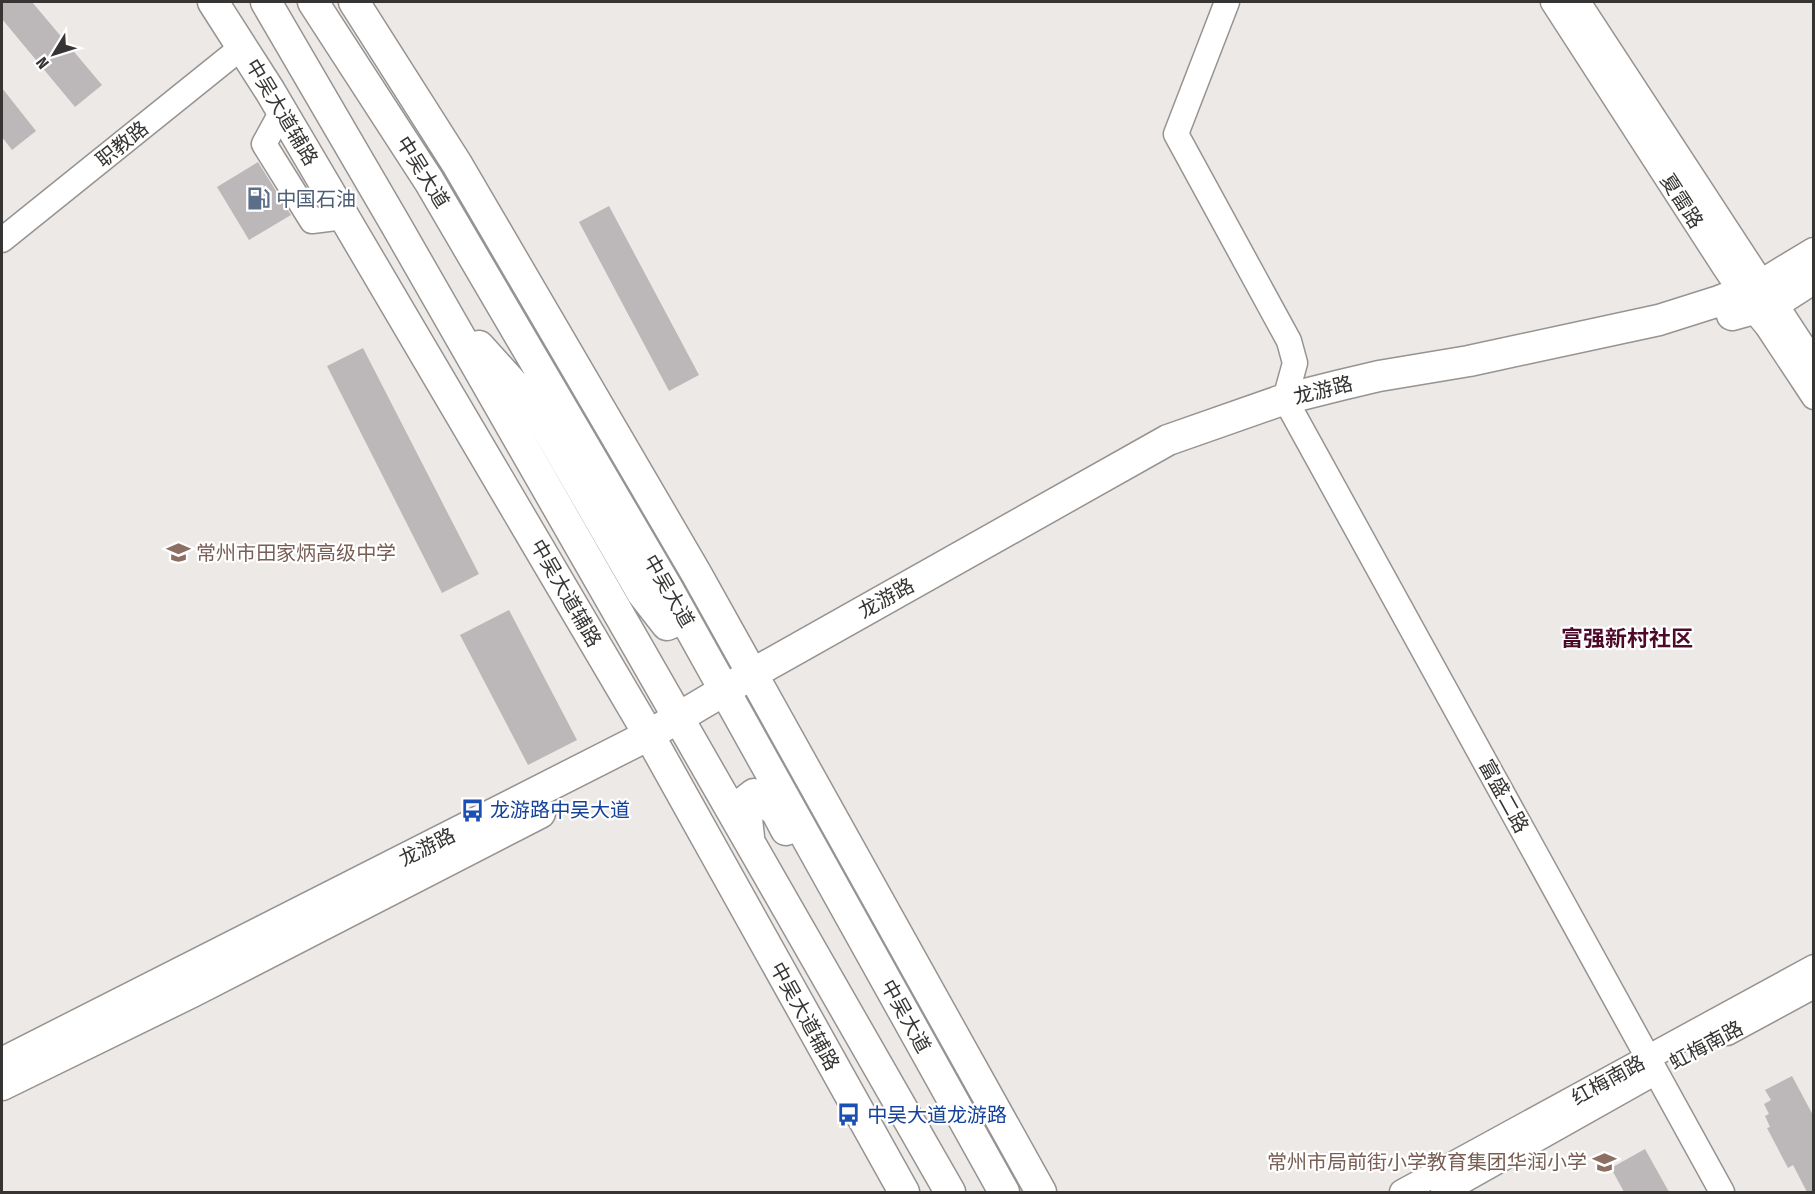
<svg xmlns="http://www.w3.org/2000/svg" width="1815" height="1194" font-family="'Fira Sans Condensed','Noto Sans SC',sans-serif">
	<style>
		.building { fill: #bcb8ba }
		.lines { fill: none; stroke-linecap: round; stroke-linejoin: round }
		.minor-casing { stroke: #969390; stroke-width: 27 }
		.major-casing { stroke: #969390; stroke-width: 33 }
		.minor { stroke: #fff; stroke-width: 24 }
		.major { stroke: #fff; stroke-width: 30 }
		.labels { text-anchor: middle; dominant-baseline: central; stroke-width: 4.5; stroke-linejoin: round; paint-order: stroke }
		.street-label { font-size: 20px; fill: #363533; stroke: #fff }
		.service-label { font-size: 20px; fill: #4e5e75; stroke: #fff; text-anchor: start }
		.education-label { font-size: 20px; fill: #785e54; stroke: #fff; text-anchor: start }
		.transit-label { font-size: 20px; fill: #164399; stroke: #fff; text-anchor: start }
		.quarter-label { font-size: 22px; font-weight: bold; fill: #4d0a29; stroke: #fff }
	</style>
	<rect width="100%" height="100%" fill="#ece9e6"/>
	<path class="building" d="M 2,2 L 32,2 L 102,85 L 75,107 L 2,19 Z
		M 2,88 L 36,131 L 12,150 L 2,137 Z
		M 258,162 L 291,215 L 249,240 L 217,187 Z
		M 609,206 L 699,375 L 669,391 L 579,222 Z
		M 363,348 L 479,574 L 442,593 L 327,366 Z
		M 509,610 L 577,740 L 528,765 L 460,635 Z
		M 1792,1076 L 1814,1117 L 1814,1192 L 1807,1192 L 1793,1165 L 1788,1168 L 1767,1128 L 1770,1127 L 1765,1116 L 1769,1114 L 1764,1104 L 1771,1100 L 1765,1090 Z
		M 1645,1149 L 1669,1192 L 1624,1192 L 1611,1168 Z"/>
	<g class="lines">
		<defs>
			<path id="minor" d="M 1227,2 L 1176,134 L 1289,341 L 1295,363 L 1285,399 L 1722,1192
				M 1553,2 L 1725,268 L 1753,309 L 1767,326 L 1814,397
				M 1578,2 L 1814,363
				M 282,111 L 264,144 L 312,221 L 344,217
				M 2,240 L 242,47
				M 1727,1033 L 1814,986
				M 1402,1192 L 1814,967
				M 1443,1192 L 1647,1077"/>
			<path id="major" d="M 213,2 L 270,91 L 649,735 L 904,1192
				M 266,2 L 396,225 L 950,1192
				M 313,2 L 429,181 L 668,589 L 1004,1192
				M 354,2 L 457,164 L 696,573 L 1041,1192
				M 1732,315 L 1775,303 L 1814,278
				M 479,346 L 536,409 L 642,593 L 667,625 L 676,621 L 673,609
				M 749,837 L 745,801 L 754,794 L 776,811 L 786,830
				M 2,1063 L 649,735 L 752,674 L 1168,440 L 1285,399 L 1341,385 L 1379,376 L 1469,361 L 1659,320 L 1719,301 L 1763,284 L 1814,253
				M 2,1085 L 192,992 L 540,813"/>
		</defs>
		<use href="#minor" class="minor-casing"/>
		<use href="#major" class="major-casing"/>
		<use href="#minor" class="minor"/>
		<use href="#major" class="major"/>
	</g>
	<defs>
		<symbol id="fuel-bare" viewBox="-9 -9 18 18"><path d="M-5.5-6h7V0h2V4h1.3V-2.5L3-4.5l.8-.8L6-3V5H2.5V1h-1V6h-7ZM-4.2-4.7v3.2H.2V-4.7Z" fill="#5c6f8a" stroke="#fff" stroke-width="2.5" paint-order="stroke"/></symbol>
		<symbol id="school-bare" viewBox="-9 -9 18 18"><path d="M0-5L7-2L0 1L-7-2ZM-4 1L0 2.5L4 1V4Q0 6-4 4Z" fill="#8d6e63" stroke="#fff" stroke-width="2.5" paint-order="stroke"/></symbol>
		<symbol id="bus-bare" viewBox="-9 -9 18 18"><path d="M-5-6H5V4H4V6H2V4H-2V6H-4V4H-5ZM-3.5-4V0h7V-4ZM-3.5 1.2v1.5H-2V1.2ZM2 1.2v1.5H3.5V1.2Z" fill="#1a4fb4" stroke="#fff" stroke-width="2.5" paint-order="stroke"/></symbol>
	</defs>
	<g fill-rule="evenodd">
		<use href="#fuel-bare" x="242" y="182" width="33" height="33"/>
		<use href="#school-bare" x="162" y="536" width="33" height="33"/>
		<use href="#bus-bare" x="456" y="794" width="33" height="33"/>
		<use href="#bus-bare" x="832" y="1098" width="33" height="33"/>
		<use href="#school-bare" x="1588" y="1146" width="33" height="33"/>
	</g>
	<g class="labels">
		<g class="street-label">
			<text transform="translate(282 112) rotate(59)">中吴大道辅路</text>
			<text transform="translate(122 144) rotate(-39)">职教路</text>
			<text transform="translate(423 172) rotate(58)">中吴大道</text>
			<text transform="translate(1682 201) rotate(57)">夏雷路</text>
			<text transform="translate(1323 390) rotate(-14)">龙游路</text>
			<text transform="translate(669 591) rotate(60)">中吴大道</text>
			<text transform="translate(566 593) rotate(60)">中吴大道辅路</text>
			<text transform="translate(886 598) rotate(-29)">龙游路</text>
			<text transform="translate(1504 796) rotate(61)">富盛二路</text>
			<text transform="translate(427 847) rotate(-27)">龙游路</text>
			<text transform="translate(805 1016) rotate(61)">中吴大道辅路</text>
			<text transform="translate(906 1016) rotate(61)">中吴大道</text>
			<text transform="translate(1706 1045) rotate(-28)">虹梅南路</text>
			<text transform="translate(1608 1080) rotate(-29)">红梅南路</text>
		</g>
		<g class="service-label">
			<text x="276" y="199">中国石油</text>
		</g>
		<g class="education-label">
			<text x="196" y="553">常州市田家炳高级中学</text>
			<text x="1587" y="1162" text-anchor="end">常州市局前街小学教育集团华润小学</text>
		</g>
		<g class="transit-label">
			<text x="490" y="810">龙游路中吴大道</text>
			<text x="867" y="1115">中吴大道龙游路</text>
		</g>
		<g class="quarter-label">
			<text x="1627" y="638">富强新村社区</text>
		</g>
	</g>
	<rect width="1815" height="1194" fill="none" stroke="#363533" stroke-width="6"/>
	<g transform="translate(54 54) rotate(232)" stroke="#ffffff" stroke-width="4.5" paint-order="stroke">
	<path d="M0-4.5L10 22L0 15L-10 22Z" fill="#363533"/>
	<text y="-9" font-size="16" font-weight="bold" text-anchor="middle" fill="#363533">N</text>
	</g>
</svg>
